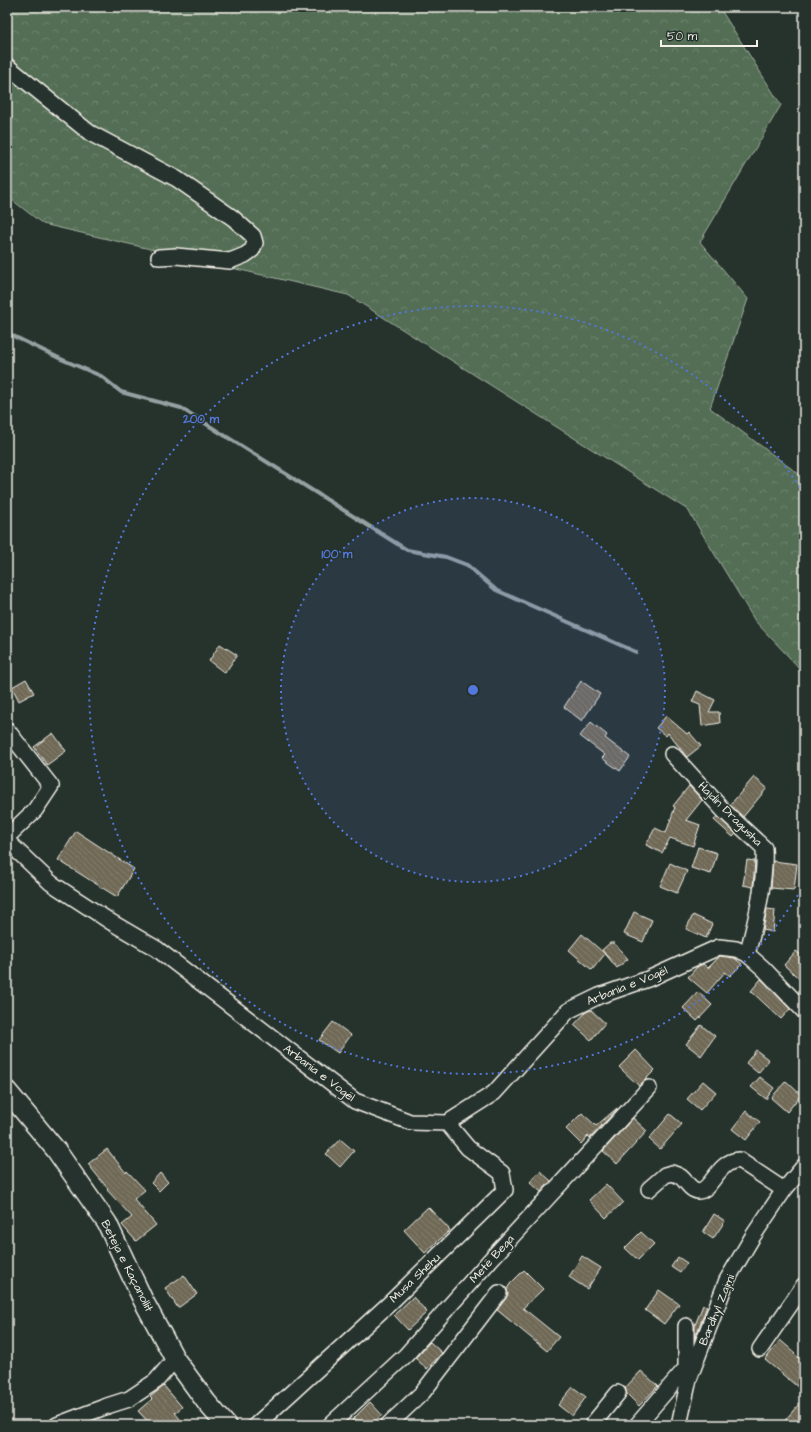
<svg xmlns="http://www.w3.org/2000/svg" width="811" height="1432" font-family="'Architects Daughter',sans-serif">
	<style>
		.forest { fill: url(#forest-crowns); stroke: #a3b09e }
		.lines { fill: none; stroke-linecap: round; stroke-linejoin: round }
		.stream { stroke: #95a1a2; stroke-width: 4 }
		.building { fill: url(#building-back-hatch); stroke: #f4f1e8 }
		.minor-casing { stroke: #f4f1e8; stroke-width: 18 }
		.tertiary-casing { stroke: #f4f1e8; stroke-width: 22 }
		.minor { stroke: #26332d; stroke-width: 15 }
		.tertiary { stroke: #26332d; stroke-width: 19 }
		.ring { fill: none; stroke: #5377dc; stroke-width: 2; stroke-dasharray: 2 4 }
		.labels { text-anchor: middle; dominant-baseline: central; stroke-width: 3; stroke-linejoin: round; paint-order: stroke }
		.street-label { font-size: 12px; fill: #f4f1e8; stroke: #26332d }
		.centre { fill: #5377dc; stroke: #26332d; stroke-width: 2 }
		.ring-label { font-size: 12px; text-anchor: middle; font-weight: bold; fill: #5377dc; stroke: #26332d; stroke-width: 3; stroke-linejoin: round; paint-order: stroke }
	</style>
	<defs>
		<pattern id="forest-crowns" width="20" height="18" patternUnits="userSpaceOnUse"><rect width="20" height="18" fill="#526e55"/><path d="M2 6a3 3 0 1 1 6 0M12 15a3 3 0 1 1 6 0" fill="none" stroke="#6c836d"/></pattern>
		<pattern id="building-back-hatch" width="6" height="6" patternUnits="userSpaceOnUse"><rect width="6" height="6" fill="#6f6957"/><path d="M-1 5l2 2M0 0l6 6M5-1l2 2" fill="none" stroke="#847f6f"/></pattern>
	</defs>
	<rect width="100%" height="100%" fill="#26332d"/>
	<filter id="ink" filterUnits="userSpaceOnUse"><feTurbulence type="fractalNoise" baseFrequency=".025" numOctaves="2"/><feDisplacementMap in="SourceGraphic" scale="8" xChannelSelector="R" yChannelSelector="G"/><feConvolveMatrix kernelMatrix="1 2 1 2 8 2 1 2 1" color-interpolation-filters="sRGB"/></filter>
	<g filter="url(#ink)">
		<path class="forest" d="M 7,7 L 719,7 L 781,105 L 700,242 L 748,299 L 710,408 L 804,478 L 804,673 L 755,621 L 688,510 L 348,295 L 43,224 L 7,196 Z"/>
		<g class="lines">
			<path class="stream" d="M 7,333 L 61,359 L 101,376 L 121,392 L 181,408 L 407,550 L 446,557 L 467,565 L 496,590 L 636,652"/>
		</g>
		<path class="building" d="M 220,644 L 237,655 L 225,673 L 209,661 Z
			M 26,679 L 34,693 L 19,701 L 12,687 Z
			M 581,681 L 600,694 L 582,721 L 564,707 Z
			M 697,691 L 715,700 L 709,712 L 719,712 L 720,723 L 702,726 L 700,705 L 692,702 Z
			M 666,716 L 687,734 L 689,732 L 701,746 L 687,757 L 668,733 L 666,736 L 656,728 Z
			M 591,722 L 607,735 L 605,738 L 630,757 L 620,771 L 602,758 L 605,755 L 580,736 Z
			M 53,733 L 66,751 L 47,765 L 34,747 Z
			M 754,777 L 767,788 L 743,817 L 730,805 Z
			M 689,786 L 702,800 L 686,820 L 700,825 L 693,846 L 670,838 L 662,853 L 646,845 L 655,828 L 666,833 L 675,807 L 673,806 Z
			M 717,816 L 736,834 L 733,837 L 714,820 Z
			M 76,831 L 134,869 L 117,897 L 58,860 Z
			M 698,847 L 717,853 L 711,874 L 691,868 Z
			M 747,860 L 755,861 L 753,887 L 743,885 Z
			M 773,861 L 797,864 L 794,890 L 771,888 Z
			M 670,863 L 687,871 L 677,893 L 660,886 Z
			M 767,909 L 775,910 L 773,932 L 763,930 Z
			M 634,912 L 652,920 L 643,942 L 624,934 Z
			M 693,915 L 712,924 L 706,938 L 686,929 Z
			M 582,934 L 605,954 L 592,970 L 569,950 Z
			M 610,943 L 614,943 L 628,959 L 617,968 L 602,950 Z
			M 796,951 L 804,957 L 804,983 L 784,965 Z
			M 720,956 L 734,958 L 742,964 L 730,976 L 725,972 L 707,993 L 688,977 L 697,967 L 703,964 L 708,968 Z
			M 761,979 L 790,1009 L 781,1019 L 751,991 Z
			M 698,992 L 712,1005 L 697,1021 L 683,1008 Z
			M 591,1010 L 605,1023 L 591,1040 L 574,1025 L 586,1012 Z
			M 333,1022 L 351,1035 L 338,1053 L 319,1040 Z
			M 701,1025 L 715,1036 L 701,1056 L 686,1044 Z
			M 636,1050 L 655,1070 L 639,1086 L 619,1067 Z
			M 756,1050 L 769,1060 L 758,1073 L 746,1063 Z
			M 760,1077 L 774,1088 L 766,1099 L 751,1087 Z
			M 703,1081 L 716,1092 L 700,1110 L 687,1099 Z
			M 786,1081 L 801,1095 L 787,1112 L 771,1098 Z
			M 617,1108 L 617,1109 L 590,1138 L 588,1136 L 581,1144 L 566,1129 L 582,1113 L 596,1126 Z
			M 746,1111 L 760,1122 L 746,1140 L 732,1129 Z
			M 670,1114 L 682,1124 L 660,1149 L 649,1139 Z
			M 633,1118 L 647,1131 L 617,1164 L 603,1151 Z
			M 340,1139 L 354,1151 L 340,1167 L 326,1154 Z
			M 107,1149 L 126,1173 L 127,1171 L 145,1190 L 134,1199 L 156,1225 L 136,1241 L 122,1225 L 132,1217 L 107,1190 L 108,1189 L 88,1164 Z
			M 540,1171 L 551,1181 L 541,1192 L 530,1182 Z
			M 160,1173 L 168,1182 L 159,1191 L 151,1183 Z
			M 606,1184 L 623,1202 L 606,1218 L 589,1200 Z
			M 428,1207 L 450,1230 L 425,1253 L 404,1230 Z
			M 714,1214 L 725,1221 L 713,1239 L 703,1232 Z
			M 641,1232 L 654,1244 L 638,1260 L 625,1248 Z
			M 582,1256 L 601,1268 L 587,1289 L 569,1277 Z
			M 678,1257 L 687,1263 L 680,1273 L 671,1267 Z
			M 524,1270 L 543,1289 L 523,1308 L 559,1337 L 547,1351 L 497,1310 L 506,1298 L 508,1294 L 507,1289 L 510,1284 Z
			M 184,1275 L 197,1294 L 178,1308 L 165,1288 Z
			M 659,1290 L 679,1304 L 664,1324 L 645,1310 Z
			M 413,1297 L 427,1312 L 408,1330 L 394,1315 Z
			M 703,1305 L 707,1306 L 695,1338 L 695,1325 Z
			M 780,1340 L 795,1353 L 794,1354 L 804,1362 L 804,1392 L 765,1360 Z
			M 430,1342 L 442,1353 L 427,1369 L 415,1358 Z
			M 641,1371 L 658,1386 L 639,1406 L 627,1394 L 625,1388 Z
			M 164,1386 L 182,1407 L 175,1413 L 185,1425 L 151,1425 L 138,1411 L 152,1399 L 150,1397 Z
			M 573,1387 L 586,1397 L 572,1416 L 558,1405 Z
			M 804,1398 L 804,1425 L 781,1425 Z
			M 370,1402 L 382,1415 L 371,1425 L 357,1425 L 352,1420 Z"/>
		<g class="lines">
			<defs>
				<path id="minor" d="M 7,66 L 90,133 L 177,179 L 233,218 L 253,236 L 255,243 L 252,250 L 245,255 L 230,261 L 176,256 L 159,257
					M 7,730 L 51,786 L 35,810 L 7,837
					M 672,754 L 724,811 L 764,848 C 766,881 756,922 747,954
					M 7,841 L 51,883 L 111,922 L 157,949 L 355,1101 L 410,1122 L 447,1123 L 494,1093 L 568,1011 L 599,996 L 648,979 L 719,947 L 736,949 L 747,954 L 763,968 L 804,1011
					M 649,1189 L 665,1175 L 672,1173 C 675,1174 678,1175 681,1177 C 686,1181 690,1190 698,1191 C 712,1191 717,1161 739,1160 L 784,1190
					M 760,1349 L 804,1285
					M 57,1425 L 107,1406 L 129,1399 L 156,1381 L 175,1359
					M 256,1425 L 390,1303 L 505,1190 L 502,1173 L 468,1148 L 447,1123
					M 330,1425 L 406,1355 L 492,1258 L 649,1088
					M 388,1425 L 423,1392 L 499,1293
					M 592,1425 L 618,1393
					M 637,1425 L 686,1368 L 686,1326
					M 679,1425 L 689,1379 L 727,1280 L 753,1236 L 784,1190 L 804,1166"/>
				<path id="tertiary" d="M 7,1091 L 56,1150 L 107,1223 L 143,1300 L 175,1359 L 207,1403 L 226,1425"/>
			</defs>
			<use href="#minor" class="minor-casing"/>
			<use href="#tertiary" class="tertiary-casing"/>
			<use href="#minor" class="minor"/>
			<use href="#tertiary" class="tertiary"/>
		</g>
	</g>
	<circle cx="473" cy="690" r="192" fill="#5377dc" fill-opacity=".12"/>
	<g class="ring">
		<circle cx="473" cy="690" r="192"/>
		<path d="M804 885A384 384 0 1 1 804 495"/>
	</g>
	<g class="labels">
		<g class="street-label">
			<text transform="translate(730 814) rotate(45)">Hajdin Dragusha</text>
			<text transform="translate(627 986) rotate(-22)">Arbania e Vogël</text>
			<text transform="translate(319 1073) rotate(37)">Arbania e Vogël</text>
			<text transform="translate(492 1259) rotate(-48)">Metë Bega</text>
			<text transform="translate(127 1266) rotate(63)">Beteja e Kaçanollit</text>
			<text transform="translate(415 1278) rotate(-44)">Musa Shehu</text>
			<text transform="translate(717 1310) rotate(-68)">Bardhyl Zajmi</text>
		</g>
	</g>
	<circle cx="473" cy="690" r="6" class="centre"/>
	<g class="ring-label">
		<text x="201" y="423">200 m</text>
		<text x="337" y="558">100 m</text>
	</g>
	<rect width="811" height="1432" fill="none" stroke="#26332d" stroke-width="24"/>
	<rect x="12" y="12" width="787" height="1408" fill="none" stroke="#f4f1e8" stroke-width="1.5" filter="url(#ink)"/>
	<path d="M661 40v6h96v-6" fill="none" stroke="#f4f1e8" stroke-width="2"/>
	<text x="667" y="40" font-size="12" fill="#f4f1e8" stroke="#26332d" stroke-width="3" paint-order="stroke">50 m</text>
</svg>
